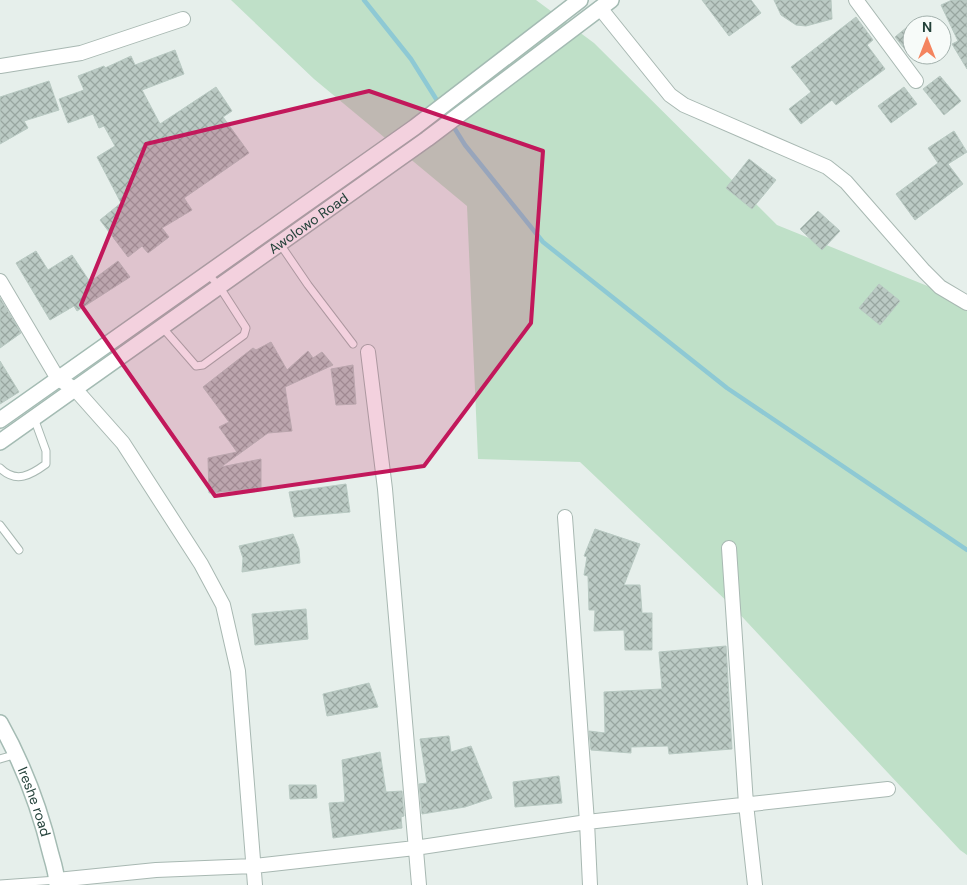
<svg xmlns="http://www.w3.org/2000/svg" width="967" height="885" font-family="'DM Sans',sans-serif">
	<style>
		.grass { fill: #bfe0c8 }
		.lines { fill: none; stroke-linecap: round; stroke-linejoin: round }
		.stream { stroke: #8ec9d4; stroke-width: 4.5 }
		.building { fill: url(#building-cross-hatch); stroke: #b8c9c2 }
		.lane-casing { stroke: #a8b8b2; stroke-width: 9 }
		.street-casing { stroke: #a8b8b2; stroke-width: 16 }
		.secondary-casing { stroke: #a4bbb3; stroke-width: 18 }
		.lane { stroke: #fff; stroke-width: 7 }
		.street { stroke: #fff; stroke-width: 14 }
		.secondary { stroke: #fff; stroke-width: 15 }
		.marked { fill: #c2185b; fill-opacity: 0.2; stroke: #c2185b; stroke-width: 4; stroke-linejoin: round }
		.labels { text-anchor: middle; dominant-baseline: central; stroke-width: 4; stroke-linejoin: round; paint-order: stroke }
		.street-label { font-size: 14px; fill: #24423a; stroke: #f7fbf9 }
	</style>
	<defs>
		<pattern id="building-cross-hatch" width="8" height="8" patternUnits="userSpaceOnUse" patternTransform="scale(1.25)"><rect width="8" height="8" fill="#bbcac4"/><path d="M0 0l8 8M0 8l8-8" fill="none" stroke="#98a6a0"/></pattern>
	</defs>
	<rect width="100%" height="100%" fill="#e6efeb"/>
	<path class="grass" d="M 231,0 L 536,0 L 594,43 L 777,225 L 967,302 L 967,855 L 960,850 L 733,607 L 580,462 L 478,459 L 467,206 L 314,79 Z"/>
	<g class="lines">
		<path class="stream" d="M 364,0 L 411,59 L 465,145 L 543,242 L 727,388 L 967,550"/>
	</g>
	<path class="building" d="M 702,0 L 751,0 L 761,13 L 729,36 Z
		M 774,0 L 831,0 L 832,19 L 806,26 L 796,25 L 781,15 Z
		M 952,0 L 967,0 L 967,69 L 952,44 L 958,41 L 941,5 Z
		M 856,17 L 873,40 L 867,45 L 885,69 L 836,105 L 832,100 L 801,124 L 789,109 L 811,92 L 791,67 Z
		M 912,23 L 912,58 L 895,37 Z
		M 175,50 L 184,74 L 142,90 L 160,124 L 216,87 L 232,111 L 223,117 L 249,153 L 184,198 L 192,210 L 162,228 L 169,237 L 148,253 L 142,246 L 128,257 L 100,220 L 121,203 L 97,157 L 115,146 L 104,126 L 99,128 L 93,114 L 68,123 L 59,99 L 84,90 L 78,76 L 104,66 L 105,68 L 131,56 L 135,65 Z
		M 940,76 L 961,101 L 944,115 L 923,89 Z
		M 49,81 L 59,110 L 24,121 L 28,128 L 0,144 L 0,97 Z
		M 904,87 L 917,104 L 891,123 L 878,106 Z
		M 954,131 L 967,152 L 948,164 L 963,184 L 915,220 L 896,194 L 938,163 L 928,148 Z
		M 749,159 L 776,180 L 752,209 L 726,188 Z
		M 818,211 L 840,231 L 822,250 L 800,229 Z
		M 36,251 L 48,270 L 72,255 L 90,282 L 118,261 L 130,277 L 77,311 L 74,306 L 50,320 L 16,263 Z
		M 879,284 L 900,301 L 880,325 L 859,308 Z
		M 0,298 L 21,333 L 0,348 Z
		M 271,342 L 287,370 L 308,351 L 313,358 L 322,352 L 333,365 L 285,387 L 292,431 L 268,433 L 221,467 L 261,459 L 261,488 L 209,493 L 208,458 L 237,452 L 219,427 L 229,422 L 203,387 L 253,348 L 256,350 Z
		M 0,361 L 19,392 L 0,404 Z
		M 353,365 L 356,404 L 336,405 L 331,369 Z
		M 346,484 L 350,512 L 294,517 L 289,492 Z
		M 595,529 L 640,544 L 624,585 L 640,585 L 642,613 L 652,613 L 652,650 L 625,650 L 624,630 L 594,631 L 595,610 L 589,610 L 588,576 L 584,575 L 587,557 L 584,556 Z
		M 293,534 L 299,549 L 300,563 L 242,572 L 243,558 L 239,546 Z
		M 306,609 L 308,639 L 255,645 L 252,614 Z
		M 726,646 L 732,749 L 669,754 L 668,746 L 631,747 L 631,753 L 591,750 L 589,731 L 605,733 L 604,692 L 662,689 L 659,652 Z
		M 369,683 L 378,707 L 327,716 L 323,694 Z
		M 449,736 L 451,752 L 471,746 L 492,798 L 465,807 L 422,814 L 419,784 L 427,783 L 420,739 Z
		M 380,752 L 386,792 L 402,791 L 404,816 L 401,817 L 402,828 L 333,838 L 329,803 L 345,802 L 342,760 Z
		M 559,776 L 562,803 L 515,807 L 513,782 Z
		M 289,785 L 316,785 L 317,798 L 290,799 Z"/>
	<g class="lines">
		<defs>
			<path id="lane" d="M 280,244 L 308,285 L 353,344
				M 162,327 L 196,366 L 203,365 L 244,335 L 246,328 L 219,286 L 208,274
				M 0,468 C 16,484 31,475 46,464 L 46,451 L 34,418
				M 0,525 L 19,550
				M 0,759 L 17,754
				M 0,884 L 57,880"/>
			<path id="street" d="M 856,0 L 916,81
				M 600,8 L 670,95 L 684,105 L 827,167 L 846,182 L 924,271 L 940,287 L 967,303
				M 0,66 L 81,53 L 183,19
				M 0,281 L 58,379 L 75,389 L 123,443 L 201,564 L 223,605 L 238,671 L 255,885
				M 368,352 L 385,489 L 419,885
				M 565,517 L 587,822 L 590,885
				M 729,548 L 746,804 L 755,885
				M 57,880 L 156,870 L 254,866 L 415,848 L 587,822 L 888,789"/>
			<g id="secondary">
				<path d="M 0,420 L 415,127 L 580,0"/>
				<path id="s1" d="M 0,442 L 427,139 L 611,0"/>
				<path id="s2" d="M 0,723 C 23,764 40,809 51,855 C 54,865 57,875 57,885"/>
			</g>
		</defs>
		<use href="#lane" class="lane-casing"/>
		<use href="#street" class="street-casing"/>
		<use href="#secondary" class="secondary-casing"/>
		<use href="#lane" class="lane"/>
		<use href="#street" class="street"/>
		<use href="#secondary" class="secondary"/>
	</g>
	<path class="marked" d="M 369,91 L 543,151 L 531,323 L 424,466 L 215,496 L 81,305 L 146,144 Z"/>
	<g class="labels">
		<g class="street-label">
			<text stroke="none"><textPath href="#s1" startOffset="378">Awolowo Road</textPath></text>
			<text stroke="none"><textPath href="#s2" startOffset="86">Ireshe road</textPath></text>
		</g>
	</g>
	<g transform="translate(927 40)"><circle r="24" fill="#f7fbf9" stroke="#a3b1ad"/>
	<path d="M0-4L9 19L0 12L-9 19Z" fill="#f4845f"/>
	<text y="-8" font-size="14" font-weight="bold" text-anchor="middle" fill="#24423a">N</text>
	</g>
</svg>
